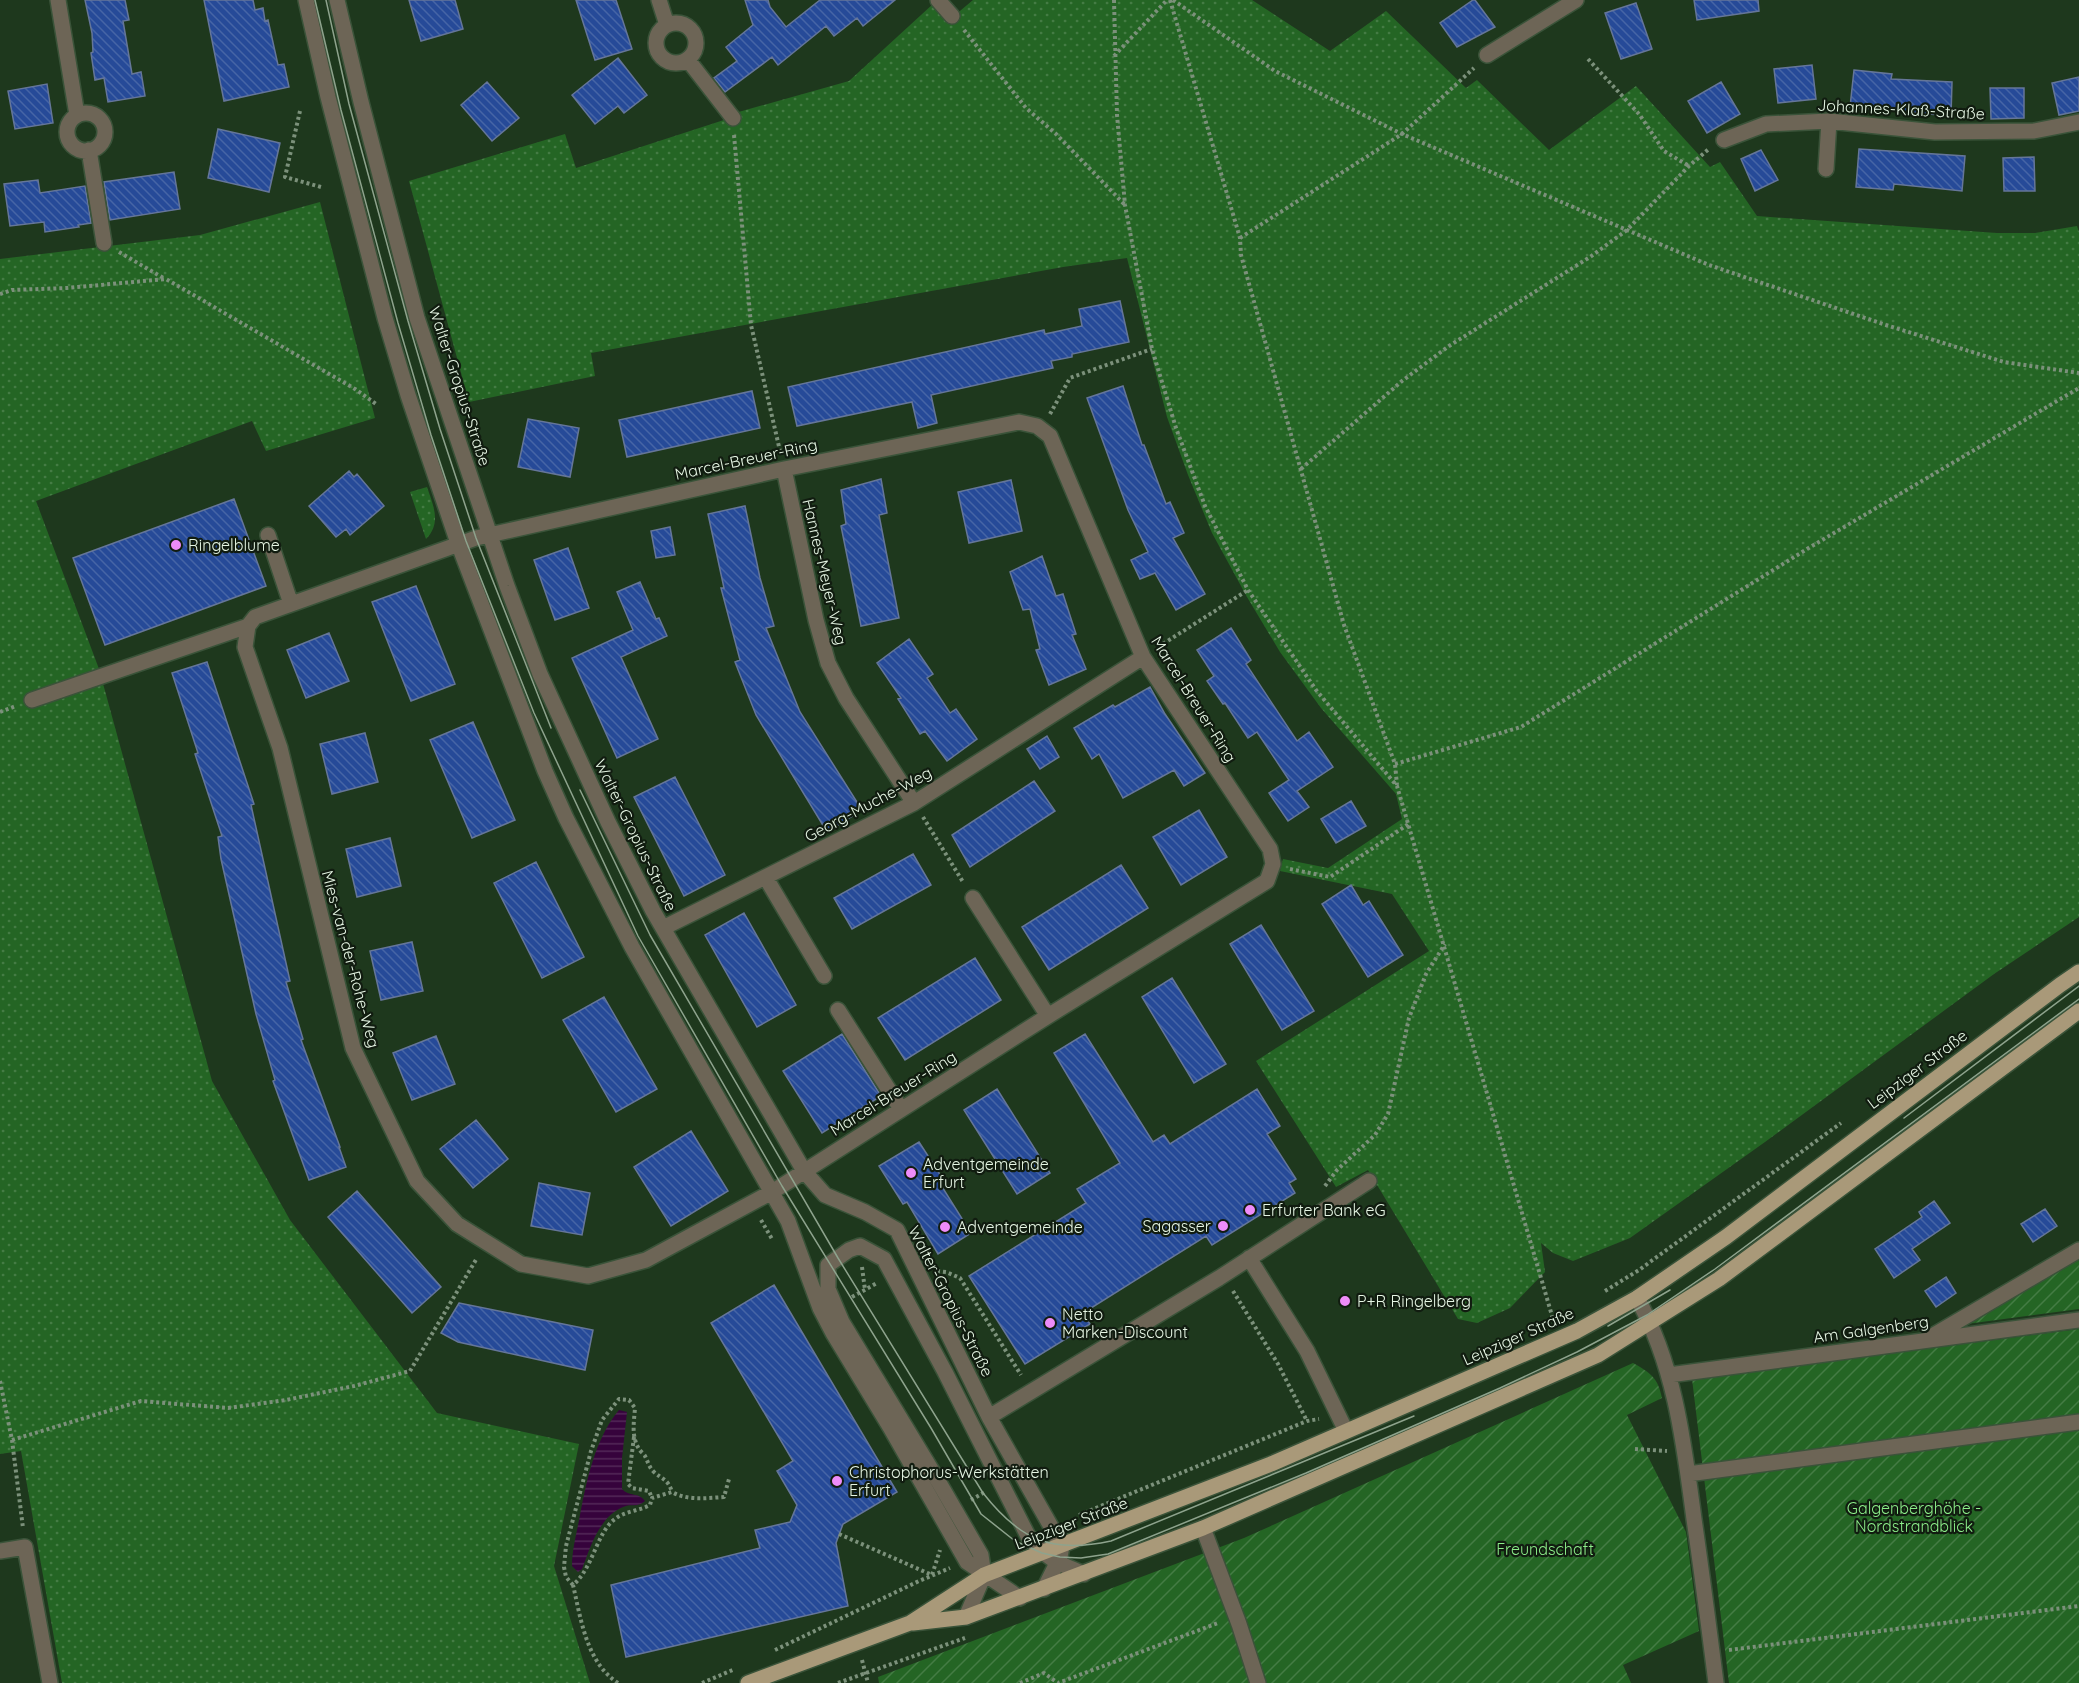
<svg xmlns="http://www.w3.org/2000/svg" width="2079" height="1683" font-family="Quicksand,sans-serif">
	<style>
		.grass { fill: url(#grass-dots) }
		.garden { fill: url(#garden-furrows) }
		.water { fill: url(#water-rules) }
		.building { fill: url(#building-back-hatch); stroke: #657699; stroke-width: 1.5 }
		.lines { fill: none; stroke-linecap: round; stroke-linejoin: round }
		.minor-casing { stroke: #3a5339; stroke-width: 18 }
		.major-casing { stroke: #3a5339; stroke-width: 18 }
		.path { stroke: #7c917b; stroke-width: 4; stroke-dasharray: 3 3; stroke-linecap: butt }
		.minor { stroke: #6d6556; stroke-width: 15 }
		.major { stroke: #a99979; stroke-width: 15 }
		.tram { stroke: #8ea38d; stroke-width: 1.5 }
		.poi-dot { fill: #ee8cf9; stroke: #111c10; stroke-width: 2 }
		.labels { text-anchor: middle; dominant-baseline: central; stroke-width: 4.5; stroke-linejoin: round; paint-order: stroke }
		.street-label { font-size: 16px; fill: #e6f6e4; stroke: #111c10 }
		.poi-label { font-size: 16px; fill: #e6f6e4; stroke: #111c10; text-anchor: start }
		.park-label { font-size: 16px; fill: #8def8a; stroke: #111c10 }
	</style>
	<defs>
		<pattern id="grass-dots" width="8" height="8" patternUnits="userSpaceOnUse" patternTransform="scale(1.5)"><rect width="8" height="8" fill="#246524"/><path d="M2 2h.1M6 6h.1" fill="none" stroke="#447c44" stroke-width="1.8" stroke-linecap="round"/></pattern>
		<pattern id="garden-furrows" width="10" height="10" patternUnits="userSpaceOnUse" patternTransform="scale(1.5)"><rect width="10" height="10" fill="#246524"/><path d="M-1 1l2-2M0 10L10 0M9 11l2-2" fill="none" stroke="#447c44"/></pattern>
		<pattern id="water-rules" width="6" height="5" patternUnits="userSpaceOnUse" patternTransform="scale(1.5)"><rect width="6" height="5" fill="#36033c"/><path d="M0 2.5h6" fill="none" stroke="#532858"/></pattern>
		<pattern id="building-back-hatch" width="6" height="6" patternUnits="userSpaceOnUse" patternTransform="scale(1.5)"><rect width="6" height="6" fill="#264a98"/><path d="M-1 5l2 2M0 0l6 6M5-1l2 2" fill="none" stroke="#4665a6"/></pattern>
	</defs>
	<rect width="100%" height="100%" fill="#1e381d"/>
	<path class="grass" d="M 973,0 L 1252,0 L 1330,51 L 1386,11 L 1466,88 L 1477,80 L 1549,150 L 1636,86 L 1710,167 L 1720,162 L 1757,216 L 1997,233 L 2035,233 L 2077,226 L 2079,232 L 2079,917 L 1994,974 L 1765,1142 L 1630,1238 L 1573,1261 L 1553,1253 L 1541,1243 L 1545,1272 L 1510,1308 L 1477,1323 L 1458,1319 L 1368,1170 L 1336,1187 L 1256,1061 L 1429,951 L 1392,894 L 1280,871 L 1283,859 L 1328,868 L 1402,819 L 1396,794 L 1321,708 L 1280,652 L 1247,597 L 1212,533 L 1188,475 L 1167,417 L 1127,258 L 1063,267 L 591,353 L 595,376 L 469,402 L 409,181 L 565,134 L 576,168 L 727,119 L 735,113 L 849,81 L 933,4 L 948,21 Z
		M 320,202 L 375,418 L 266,451 L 252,421 L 36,501 L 99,669 L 212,1081 L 290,1220 L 437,1413 L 579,1444 L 554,1566 L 590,1683 L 62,1683 L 21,1451 L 0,1454 L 0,259 L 200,235 Z
		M 427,487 C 433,505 442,523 426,539 L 410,492 Z"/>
	<path class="garden" d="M 2079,1258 L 2079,1309 L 1959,1325 Z
		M 2079,1329 L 2079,1683 L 1729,1683 L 1692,1379 Z
		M 1633,1363 C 1651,1373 1658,1378 1662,1398 L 1627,1415 L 1686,1532 L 1699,1631 L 1623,1665 L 1631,1683 L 879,1683 L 878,1677 L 1244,1538 Z"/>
	<path class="water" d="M 619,1410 L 627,1412 L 622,1458 L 622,1489 C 629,1497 639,1492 645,1501 C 638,1508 631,1503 623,1507 C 599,1517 590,1548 582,1569 L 578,1572 L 572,1566 C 572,1549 577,1532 580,1515 C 587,1479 595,1439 619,1410 Z"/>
	<path class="building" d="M 85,0 L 125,0 L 129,20 L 123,21 L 132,74 L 141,72 L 145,96 L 108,102 L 104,78 L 95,80 L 91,53 L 93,52 L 92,33 Z
		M 204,0 L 253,0 L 255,10 L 263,8 L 265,21 L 268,20 L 278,65 L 284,64 L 289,87 L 224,101 Z
		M 409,0 L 455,0 L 463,29 L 421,41 Z
		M 576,0 L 616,0 L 632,49 L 595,60 Z
		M 745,0 L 768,0 L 770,7 L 786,27 L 820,0 L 895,0 L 863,26 L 857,18 L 834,36 L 826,26 L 778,65 L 772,57 L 725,92 L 714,78 L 737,61 L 726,47 L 753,25 Z
		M 1473,0 L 1475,0 L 1495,27 L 1457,47 L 1440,23 Z
		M 1694,0 L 1758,0 L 1759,11 L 1697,20 Z
		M 1636,3 L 1652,49 L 1621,59 L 1605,13 Z
		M 618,58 L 647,95 L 624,113 L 618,106 L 595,124 L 572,95 Z
		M 1812,65 L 1816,99 L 1778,103 L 1774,69 Z
		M 1854,70 L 1892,74 L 1891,79 L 1952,82 L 1951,116 L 1850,107 Z
		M 2079,77 L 2079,111 L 2059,115 L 2052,83 Z
		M 487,82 L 519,118 L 492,141 L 461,105 Z
		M 1721,82 L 1740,114 L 1707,133 L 1688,101 Z
		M 47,84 L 53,123 L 15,129 L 8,91 Z
		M 1990,88 L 2024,88 L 2024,118 L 1991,119 Z
		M 218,129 L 280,143 L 269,192 L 208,178 Z
		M 1859,149 L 1965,156 L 1962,191 L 1894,184 L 1893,190 L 1856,187 Z
		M 1761,150 L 1778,180 L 1755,191 L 1741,159 Z
		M 2034,157 L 2035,191 L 2004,191 L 2003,158 Z
		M 174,172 L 180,209 L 110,220 L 104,182 Z
		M 38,180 L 40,193 L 85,186 L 91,223 L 78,225 L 79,227 L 45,232 L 44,222 L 10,226 L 4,184 Z
		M 1120,301 L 1129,342 L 1072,354 L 1072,357 L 1051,361 L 1053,368 L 931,395 L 937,423 L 918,428 L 912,402 L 797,426 L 788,387 L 1044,330 L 1045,334 L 1082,326 L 1079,309 Z
		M 1123,386 L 1142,445 L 1144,445 L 1166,504 L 1170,502 L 1184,533 L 1173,538 L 1205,594 L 1176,610 L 1155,573 L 1140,579 L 1131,560 L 1148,552 L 1128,510 L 1087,398 Z
		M 752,391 L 760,428 L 627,457 L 619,420 Z
		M 528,419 L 579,428 L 570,477 L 518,467 Z
		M 349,471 L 354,477 L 357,474 L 384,506 L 350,535 L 346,529 L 336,537 L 309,506 Z
		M 881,479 L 887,513 L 879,515 L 899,618 L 861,626 L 841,526 L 846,524 L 841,490 Z
		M 1011,480 L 1022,531 L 969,543 L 958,492 Z
		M 234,499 L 266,586 L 105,645 L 73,558 Z
		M 745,506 L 760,578 L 774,626 L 766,628 L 800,712 L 862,810 L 827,832 L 756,715 L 735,662 L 740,660 L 721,588 L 724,588 L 708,514 Z
		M 670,527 L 675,555 L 656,558 L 651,531 Z
		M 568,548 L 589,608 L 555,620 L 534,560 Z
		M 1042,556 L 1056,596 L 1063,594 L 1076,634 L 1072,635 L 1086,669 L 1049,685 L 1036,650 L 1040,649 L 1030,609 L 1023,610 L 1010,572 Z
		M 640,582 L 656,619 L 659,618 L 667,636 L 621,657 L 658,739 L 617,758 L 572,658 L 633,630 L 617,592 Z
		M 416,586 L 455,684 L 411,701 L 372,602 Z
		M 1231,628 L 1251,660 L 1246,664 L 1297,741 L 1309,732 L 1333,767 L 1297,791 L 1309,807 L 1288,821 L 1269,793 L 1289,780 L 1257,732 L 1248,738 L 1225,703 L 1223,704 L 1207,681 L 1214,676 L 1197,650 Z
		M 329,633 L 349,681 L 306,698 L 287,650 Z
		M 909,639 L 933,674 L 927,678 L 950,713 L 956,709 L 977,739 L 947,761 L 925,731 L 920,734 L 898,699 L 901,698 L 877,663 Z
		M 207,662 L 254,804 L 251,805 L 290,981 L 286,982 L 303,1039 L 301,1040 L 340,1147 L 339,1147 L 346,1167 L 309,1180 L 273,1081 L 275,1080 L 256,1014 L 221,859 L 218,837 L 222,836 L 195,754 L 198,753 L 172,673 Z
		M 1150,687 L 1165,714 L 1205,773 L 1184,786 L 1174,770 L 1123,798 L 1099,754 L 1092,759 L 1074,728 L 1113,705 L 1115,707 Z
		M 473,722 L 515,820 L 472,838 L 430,740 Z
		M 365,733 L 378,782 L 332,794 L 320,744 Z
		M 1047,736 L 1059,757 L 1040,769 L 1027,749 Z
		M 675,777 L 725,875 L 684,896 L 634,797 Z
		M 1034,781 L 1055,811 L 970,867 L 952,835 Z
		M 1351,801 L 1366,826 L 1336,843 L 1321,819 Z
		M 1199,810 L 1227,857 L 1181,885 L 1153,837 Z
		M 390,838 L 401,886 L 357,897 L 346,849 Z
		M 913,854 L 931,885 L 852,929 L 834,898 Z
		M 536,862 L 584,957 L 542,978 L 494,883 Z
		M 1121,865 L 1148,908 L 1049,970 L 1022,927 Z
		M 1351,885 L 1363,905 L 1369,901 L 1403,955 L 1368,977 L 1322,904 Z
		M 744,913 L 796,1005 L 757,1027 L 705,935 Z
		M 1261,925 L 1314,1011 L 1282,1030 L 1230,944 Z
		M 412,942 L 423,991 L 381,1000 L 370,951 Z
		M 975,958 L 1001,1000 L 905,1060 L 878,1018 Z
		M 1172,978 L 1226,1064 L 1194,1083 L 1142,997 Z
		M 604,997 L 657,1089 L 616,1112 L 563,1020 Z
		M 842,1034 L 881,1096 L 822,1133 L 783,1071 Z
		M 1085,1034 L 1153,1142 L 1164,1135 L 1170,1144 L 1257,1089 L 1280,1126 L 1267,1134 L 1296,1179 L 1289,1183 L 1295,1193 L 1212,1245 L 1206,1236 L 1083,1313 L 1090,1324 L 1025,1364 L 969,1276 L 1086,1203 L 1077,1189 L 1120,1163 L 1054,1053 Z
		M 436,1036 L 455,1084 L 412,1100 L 393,1053 Z
		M 997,1089 L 1050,1173 L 1017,1194 L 964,1110 Z
		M 476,1120 L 508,1159 L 473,1188 L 440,1149 Z
		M 691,1131 L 728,1191 L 671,1226 L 634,1167 Z
		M 919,1142 L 943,1179 L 939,1182 L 971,1233 L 938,1254 L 907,1202 L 903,1204 L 879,1166 Z
		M 539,1183 L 590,1193 L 582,1235 L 531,1226 Z
		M 357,1191 L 441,1287 L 412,1313 L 328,1217 Z
		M 1934,1201 L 1950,1223 L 1912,1249 L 1920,1260 L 1894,1278 L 1875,1249 L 1922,1217 L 1919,1212 Z
		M 2045,1209 L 2057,1226 L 2033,1242 L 2021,1224 Z
		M 1946,1277 L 1956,1293 L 1936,1307 L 1925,1291 Z
		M 774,1285 L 897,1492 L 843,1524 L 836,1543 L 848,1606 L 626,1657 L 611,1585 L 760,1548 L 755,1530 L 790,1522 L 797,1505 L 777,1471 L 793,1461 L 711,1323 Z
		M 459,1303 L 593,1330 L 585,1370 L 458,1342 L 441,1333 Z"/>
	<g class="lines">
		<defs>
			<path id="minor" d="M 58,0 L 77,115
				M 306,0 L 328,97 L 385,318 L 408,395 L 458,543 L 545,771 L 566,818 L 632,947 L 788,1221 L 820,1308 L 833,1333 L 890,1427 L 967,1562 L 1020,1598
				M 337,0 L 361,102 L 417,318 L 507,586 L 540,674 L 608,822 L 653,911 L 804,1171 L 825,1195 L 865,1212 L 897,1230 L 989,1417 L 1062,1546 L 1060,1557 L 1044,1589
				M 659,0 L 667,25
				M 938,0 L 952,16
				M656 43a20 20 0 1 1 40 0a20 20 0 1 1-40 0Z
				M 1487,55 L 1576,0
				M 688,60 L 733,118
				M67 132a19 19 0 1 1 38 0a19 19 0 1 1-38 0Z
				M 1724,140 L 1766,124 L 1829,121 L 1935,132 L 2034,131 L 2079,122
				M 89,150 L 104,243
				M 1826,169 L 1829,121
				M 1019,422 L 1037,426 L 1050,436 L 1143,657 L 1270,849 L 1273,864 L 1267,881 L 1048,1016 L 772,1192 L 646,1260 L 588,1276 L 521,1264 L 457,1224 L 417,1181 L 353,1048 L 280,748 L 245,647 L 248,626 L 255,617 L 476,538 L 784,469 Z
				M 784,469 L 816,620 L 828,663 L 846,698 L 914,803
				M 268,535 L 291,604
				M 32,700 L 248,626
				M 766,878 L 824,976
				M 973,898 L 1048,1016
				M 663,928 L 914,803 L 1143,657
				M 838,1010 L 901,1109
				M 1249,1258 L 1307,1351 L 1346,1431
				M 1637,1298 C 1675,1365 1684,1444 1694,1519 C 1702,1574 1709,1628 1716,1683
				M 1934,1335 L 2079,1250
				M 1669,1375 L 2079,1320
				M 989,1417 L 1219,1278 L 1369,1181
				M 1688,1474 L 2079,1422
				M 1203,1528 L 1239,1624 L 1258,1683
				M 0,1551 L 25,1547 L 50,1683
				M 966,1617 L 984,1575 L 981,1555 L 937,1479 L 842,1322 L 828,1289 L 828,1265 L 849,1250 L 860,1246 L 884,1259 L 945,1372 L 1028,1536 C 1047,1559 1057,1563 1084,1574"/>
			<path id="major" d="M 913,1623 L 966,1617 L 1203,1528 L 1598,1355 L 1719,1279 L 2079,1011
				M 748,1683 L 910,1623 L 984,1575 L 1271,1464 L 1577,1331 L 1637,1298 L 1726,1237 L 2060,985 L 2079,972"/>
		</defs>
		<use href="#minor" class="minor-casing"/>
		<use href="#major" class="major-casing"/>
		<path class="path" d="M 1114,0 L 1117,115 L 1125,205 L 1152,349 L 1176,428 L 1205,506 L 1248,590 L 1316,690 L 1397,786 L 1553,1319
			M 1170,0 L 1240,238 L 1241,255 L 1344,625 L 1395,764 L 1397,785
			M 1173,0 L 1275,71 L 1402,134 L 1709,265 L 1886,325 L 2004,362 L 2079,373
			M 964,30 L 1026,108 L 1056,134 L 1125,205
			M 1114,56 L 1167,0
			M 1588,59 L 1639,114 L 1664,151 L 1689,166
			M 300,111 L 285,177 L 321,187
			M 734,135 L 751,325 L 780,451
			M 1240,238 L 1402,134 L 1474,68
			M 119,252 L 165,279
			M 0,294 L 12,290 L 67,288 L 166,279 L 355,389 L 376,404
			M 1050,414 L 1070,378 L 1152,349
			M 1301,469 L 1402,381 L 1449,346 L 1590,257 L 1627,230 L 1689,166 L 1710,148
			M 1158,647 L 1248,590
			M 0,712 L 16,706
			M 1395,764 L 1521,727 L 1807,549 L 2079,388
			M 923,817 L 963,882
			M 1290,869 L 1330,877 L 1410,823
			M 1325,1186 L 1337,1170 L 1375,1135 L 1388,1114 L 1409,1018 L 1426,974 L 1445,944
			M 761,1220 L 772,1239
			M 862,1267 L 865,1290
			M 937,1271 L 946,1272 L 960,1278 L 1021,1375
			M 1233,1291 L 1278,1364 L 1307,1421
			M 1605,1291 L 1639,1270 L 1841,1123
			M 852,1297 L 877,1283
			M 0,1381 L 12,1440 L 23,1528
			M 634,1437 L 628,1484 L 632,1488 L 649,1491 L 652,1498
			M 12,1440 L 141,1401 L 228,1408 L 286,1400 L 354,1386 L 410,1371 L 477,1258
			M 1635,1449 L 1667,1451
			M 971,1500 L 985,1492
			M 1079,1515 L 1307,1421 L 1319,1419
			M 839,1534 L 932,1575 L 940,1550
			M 573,1585 L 566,1577 L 564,1567 L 566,1546 L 591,1451 L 602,1420 L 619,1399 L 629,1400 L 635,1408 C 634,1422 631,1436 639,1449 C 640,1451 644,1454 645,1456 C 648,1462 649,1467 654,1472 C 663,1480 668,1479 672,1492
			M 775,1650 L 919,1581 L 950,1568
			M 1729,1650 L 2079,1606
			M 862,1660 L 868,1683
			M 618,1683 C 586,1662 581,1619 573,1585 C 594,1567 596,1533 615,1519 C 625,1511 639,1511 650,1505 L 652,1498 L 672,1492 C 688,1501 707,1498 724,1497 L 729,1479
			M 702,1683 L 735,1669
			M 838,1683 L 965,1638
			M 1020,1683 L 1044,1673 L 1058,1683 L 1218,1623"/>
		<use href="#minor" class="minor"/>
		<use href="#major" class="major"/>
		<path class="tram" d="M 315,0 L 341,110 L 398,323 L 431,435 L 466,541 L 534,713 L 638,936 L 782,1186 L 931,1428 L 981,1514 L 1015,1541 L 1042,1553 L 1060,1557 L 1081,1558 L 1108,1554 L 1306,1473 L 1500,1388 L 1577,1352 L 1647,1315 L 1715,1269 L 2079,999
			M 326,0 L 349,104 L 408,321 L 440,429 L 476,538 L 551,728
			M 580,790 L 650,935 L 838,1258 L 983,1493 C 1020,1540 1051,1554 1111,1541 L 1414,1416
			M 1904,1118 L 2079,986
			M 1608,1326 L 1670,1290"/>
	</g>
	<g class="poi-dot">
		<circle cx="176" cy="545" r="6"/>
		<circle cx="911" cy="1173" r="6"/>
		<circle cx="1250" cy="1210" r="6"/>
		<circle cx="1223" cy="1226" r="6"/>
		<circle cx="945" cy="1227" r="6"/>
		<circle cx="1345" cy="1301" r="6"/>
		<circle cx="1050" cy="1323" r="6"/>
		<circle cx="837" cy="1481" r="6"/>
	</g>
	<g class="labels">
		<g class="street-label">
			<text transform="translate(1901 109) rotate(3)">Johannes-Klaß-Straße</text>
			<text transform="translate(460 386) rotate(72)">Walter-Gropius-Straße</text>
			<text transform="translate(746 459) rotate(-12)">Marcel-Breuer-Ring</text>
			<text transform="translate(825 572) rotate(77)">Hannes-Meyer-Weg</text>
			<text transform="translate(1194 699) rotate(58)">Marcel-Breuer-Ring</text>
			<text transform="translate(868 804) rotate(-28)">Georg-Muche-Weg</text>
			<text transform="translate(636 835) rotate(64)">Walter-Gropius-Straße</text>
			<text transform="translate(351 959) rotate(75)">Mies-van-der-Rohe-Weg</text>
			<text transform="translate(1917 1069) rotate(-37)">Leipziger Straße</text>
			<text transform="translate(893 1093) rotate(-32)">Marcel-Breuer-Ring</text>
			<text transform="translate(951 1301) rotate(63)">Walter-Gropius-Straße</text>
			<text transform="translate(1871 1329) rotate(-8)">Am Galgenberg</text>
			<text transform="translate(1518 1336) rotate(-24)">Leipziger Straße</text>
			<text transform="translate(1071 1523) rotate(-21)">Leipziger Straße</text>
		</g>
		<g class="poi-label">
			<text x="188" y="545">Ringelblume</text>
			<text x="923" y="1164">Adventgemeinde<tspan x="923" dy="18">Erfurt</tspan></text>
			<text x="1262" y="1210">Erfurter Bank eG</text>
			<text x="1211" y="1226" text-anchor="end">Sagasser</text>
			<text x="957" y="1227">Adventgemeinde</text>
			<text x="1357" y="1301">P+R Ringelberg</text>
			<text x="1062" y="1314">Netto<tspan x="1062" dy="18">Marken-Discount</tspan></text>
			<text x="849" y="1472">Christophorus-Werkstätten<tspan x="849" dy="18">Erfurt</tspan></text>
		</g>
		<g class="park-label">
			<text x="1914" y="1508">Galgenberghöhe -<tspan x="1914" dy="18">Nordstrandblick</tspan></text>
			<text x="1545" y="1549">Freundschaft</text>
		</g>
	</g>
</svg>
